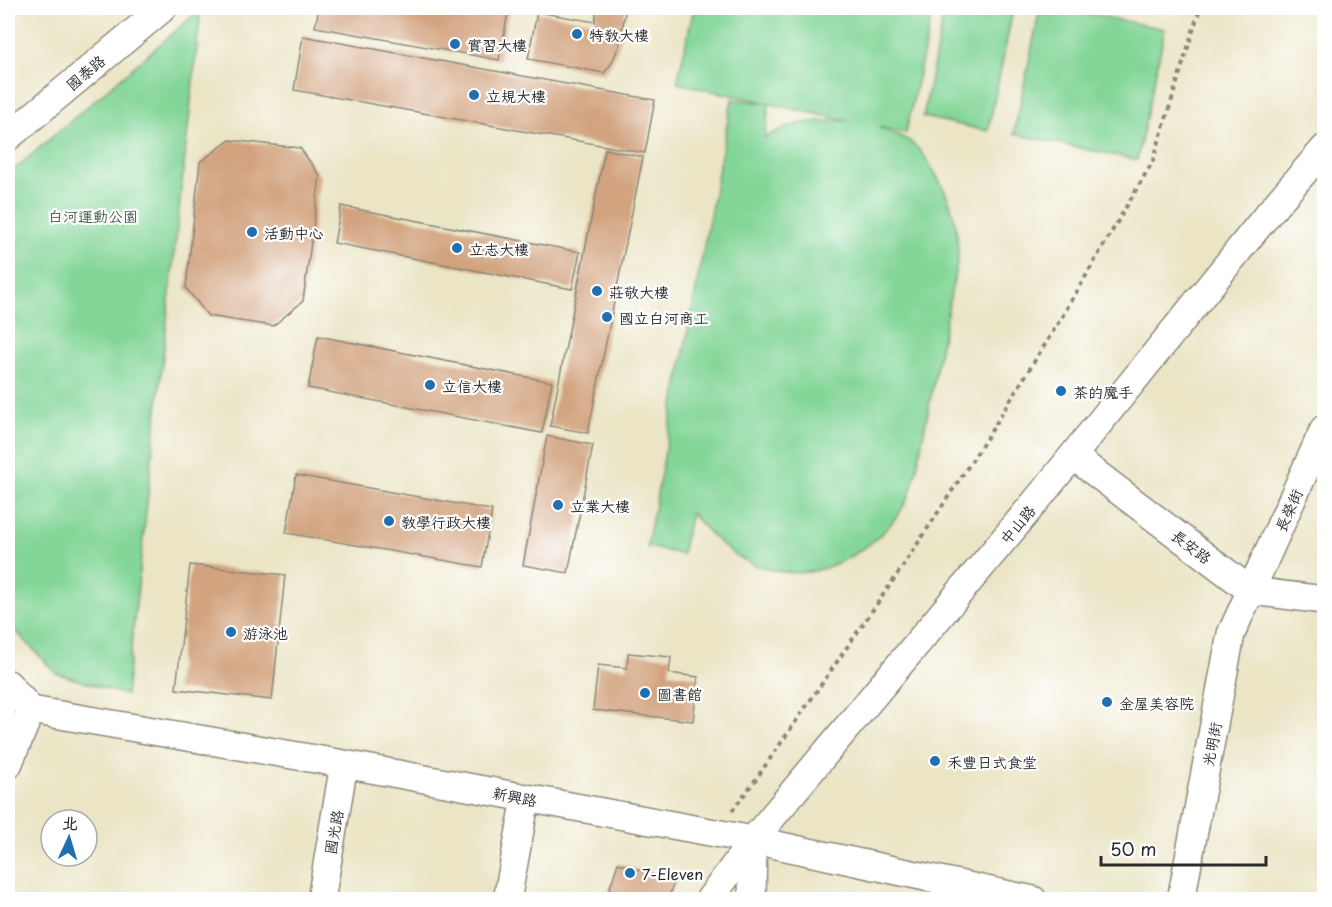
<svg xmlns="http://www.w3.org/2000/svg" width="1332" height="907" font-family="'Playpen Sans','LXGW WenKai TC',sans-serif">
	<style>
		.green { fill: #84d698; stroke: #588062; stroke-width: 1.5 }
		.building { fill: #d2a37e }
		.lines { fill: none; stroke-linecap: round; stroke-linejoin: round }
		.minor-casing { stroke: #8b8878; stroke-width: 30 }
		.path { stroke: #8b8878; stroke-width: 4; stroke-dasharray: 4.5 4.5; stroke-linecap: butt }
		.minor { stroke: #fff; stroke-width: 27 }
		.poi-dot { fill: #1f6fb2; stroke: #fff; stroke-width: 2 }
		.labels { text-anchor: middle; dominant-baseline: central; stroke-width: 4.5; stroke-linejoin: round; paint-order: stroke }
		.poi-label { font-size: 15px; fill: #2b2b2b; stroke: #fff; text-anchor: start }
		.street-label { font-size: 15px; fill: #2b2b2b; stroke: #fff }
		.park-label { font-size: 15px; fill: #465e4c; stroke: #fff }
	</style>
	<rect width="100%" height="100%" fill="#fff"/>
	<filter id="ink" filterUnits="userSpaceOnUse"><feTurbulence type="fractalNoise" baseFrequency=".0167" numOctaves="2"/><feDisplacementMap in="SourceGraphic" scale="12" xChannelSelector="R" yChannelSelector="G"/><feConvolveMatrix kernelMatrix="1 2 1 2 8 2 1 2 1" color-interpolation-filters="sRGB"/></filter>
	<filter id="wash" filterUnits="userSpaceOnUse"><feTurbulence type="fractalNoise" baseFrequency=".008" numOctaves="4" result="noise"/><feDisplacementMap in="SourceGraphic" scale="24" xChannelSelector="R" yChannelSelector="G"/><feGaussianBlur stdDeviation="1.35" result="paint"/><feColorMatrix in="noise" values="0 0 0 0 0 0 0 0 0 0 0 0 0 0 0 0 0 1.4 0 .05"/><feComposite in="paint" operator="in"/></filter>
	<g filter="url(#wash)">
		<rect width="100%" height="100%" fill="#ebe5c6"/>
		<path class="green" d="M 694,8 L 907,8 L 932,13 L 906,133 L 878,127 C 890,132 902,135 912,143 C 922,151 929,162 935,173 C 953,203 958,224 958,258 L 916,473 C 913,482 911,492 907,500 C 890,534 852,562 814,571 C 796,575 773,571 755,565 C 728,555 710,534 691,513 L 682,554 L 647,547 L 732,99 L 769,104 L 765,138 C 791,121 818,120 848,121 L 677,83 Z
			M 945,8 L 977,8 L 1012,15 L 988,131 L 923,117 Z
			M 1040,8 L 1060,8 L 1165,29 L 1137,160 L 1014,134 Z
			M 201,9 L 126,695 L 56,673 L 8,623 L 8,175 Z"/>
		<g id="blocks">
			<path class="building" d="M 319,8 L 509,8 L 499,60 L 315,27 Z
				M 597,8 L 626,8 L 619,46 L 611,64 L 604,73 L 528,59 L 537,12 L 595,22 Z
				M 303,36 L 655,100 L 645,153 L 294,90 Z
				M 230,140 L 300,148 L 320,176 L 303,301 L 273,326 L 208,316 L 186,288 L 200,162 Z
				M 605,149 L 643,157 L 588,433 L 550,426 Z
				M 341,206 L 580,252 L 572,289 L 334,243 Z
				M 318,336 L 552,382 L 542,433 L 308,388 Z
				M 547,436 L 593,445 L 568,573 L 523,565 Z
				M 296,475 L 492,510 L 482,567 L 286,533 Z
				M 190,565 L 285,575 L 272,700 L 176,689 Z
				M 628,653 L 671,657 L 669,673 L 698,677 L 693,721 L 593,710 L 598,665 L 627,668 Z
				M 618,863 L 674,882 L 668,900 L 606,900 Z"/>
		</g>
	</g>
	<g filter="url(#ink)">
		<use href="#blocks" fill-opacity="0" stroke="#8b8878" stroke-width="1.5"/>
		<g class="lines">
			<defs>
				<path id="minor" d="M 8,137 L 163,8
					M 1073,456 L 1251,591 L 1324,600
					M 8,684 L 31,710 L 344,764 L 753,840 L 1033,900
					M 8,765 L 31,710
					M 321,900 L 344,764
					M 507,900 L 526,798
					M 709,900 L 753,840 L 1041,495 L 1268,214 L 1324,149
					M 752,900 L 753,840
					M 1181,900 L 1231,634 L 1324,429"/>
			</defs>
			<use href="#minor" class="minor-casing"/>
			<path class="path" d="M 732,811 L 756,779 L 901,569 L 990,433 L 1063,315 L 1153,161 L 1200,8"/>
			<use href="#minor" class="minor"/>
		</g>
	</g>
	<g class="poi-dot">
		<circle cx="577" cy="34" r="6"/>
		<circle cx="455" cy="44" r="6"/>
		<circle cx="474" cy="95" r="6"/>
		<circle cx="252" cy="232" r="6"/>
		<circle cx="457" cy="248" r="6"/>
		<circle cx="597" cy="291" r="6"/>
		<circle cx="607" cy="317" r="6"/>
		<circle cx="430" cy="385" r="6"/>
		<circle cx="1061" cy="391" r="6"/>
		<circle cx="558" cy="505" r="6"/>
		<circle cx="389" cy="521" r="6"/>
		<circle cx="231" cy="632" r="6"/>
		<circle cx="645" cy="693" r="6"/>
		<circle cx="1107" cy="702" r="6"/>
		<circle cx="935" cy="761" r="6"/>
		<circle cx="630" cy="873" r="6"/>
	</g>
	<g class="labels">
		<g class="poi-label">
			<text x="589" y="34">特教大樓</text>
			<text x="467" y="44">實習大樓</text>
			<text x="486" y="95">立規大樓</text>
			<text x="264" y="232">活動中心</text>
			<text x="469" y="248">立志大樓</text>
			<text x="609" y="291">莊敬大樓</text>
			<text x="619" y="317">國立白河商工</text>
			<text x="442" y="385">立信大樓</text>
			<text x="1073" y="391">茶的魔手</text>
			<text x="570" y="505">立業大樓</text>
			<text x="401" y="521">教學行政大樓</text>
			<text x="243" y="632">游泳池</text>
			<text x="657" y="693">圖書館</text>
			<text x="1119" y="702">金屋美容院</text>
			<text x="947" y="761">禾豐日式食堂</text>
			<text x="642" y="873">7-Eleven</text>
		</g>
		<g class="street-label">
			<text transform="translate(85 72) rotate(-40)">國泰路</text>
			<text transform="translate(1288 510) rotate(-66)">長榮街</text>
			<text transform="translate(1017 524) rotate(-50)">中山路</text>
			<text transform="translate(1192 546) rotate(37)">長安路</text>
			<text transform="translate(1211 744) rotate(-79)">光明街</text>
			<text transform="translate(515 796) rotate(11)">新興路</text>
			<text transform="translate(333 832) rotate(-80)">國光路</text>
		</g>
		<g class="park-label">
			<text x="93" y="215">白河運動公園</text>
		</g>
	</g>
	<rect width="1332" height="907" fill="none" stroke="#fff" stroke-width="30"/>
	<g transform="translate(69 838) rotate(4)"><circle r="28" fill="#ffffff" stroke="#aaaaaa" stroke-width="1.5"/>
	<path d="M0-4.5L10 22L0 15L-10 22Z" fill="#1f6fb2"/>
	<text y="-9" font-size="16" font-weight="bold" text-anchor="middle" fill="#2b2b2b">北</text>
	</g>
	<path d="M1101 856v9h165v-9" fill="none" stroke="#2b2b2b" stroke-width="3"/>
	<text x="1110" y="856" font-size="18" fill="#2b2b2b" stroke="#ffffff" stroke-width="4.5" paint-order="stroke">50 m</text>
</svg>
